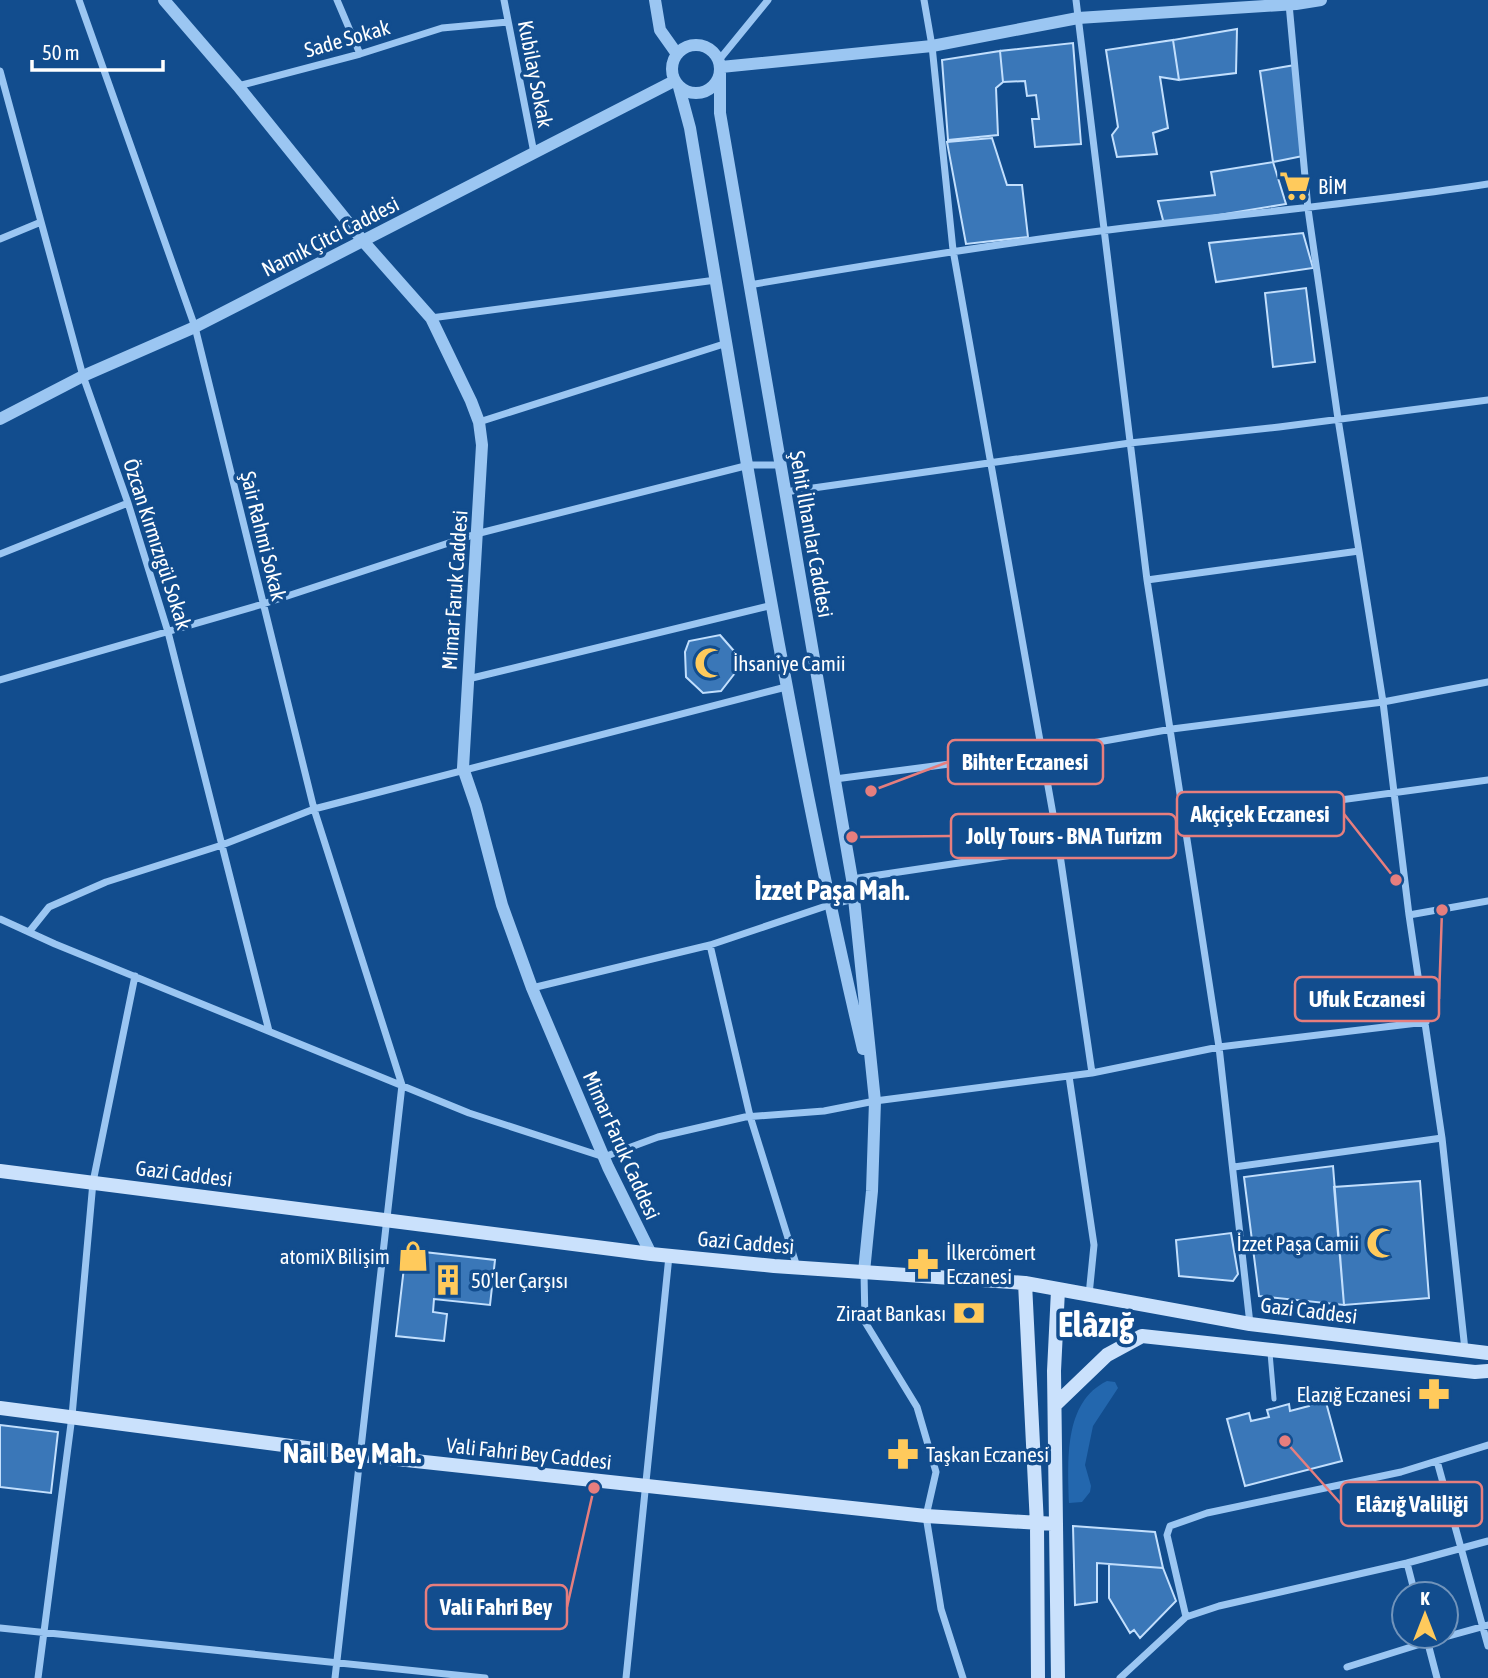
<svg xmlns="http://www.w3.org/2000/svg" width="1488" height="1678" font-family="'Asap Condensed',sans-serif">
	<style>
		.green { fill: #2367ae }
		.building { fill: #3a77b8; stroke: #c2dffd; stroke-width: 2 }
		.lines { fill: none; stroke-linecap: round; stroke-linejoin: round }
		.service { stroke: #9bc6f2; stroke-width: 5 }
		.minor { stroke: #9bc6f2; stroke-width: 7 }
		.tertiary { stroke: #9bc6f2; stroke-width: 12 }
		.secondary { stroke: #cae1fc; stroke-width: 14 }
		.labels { text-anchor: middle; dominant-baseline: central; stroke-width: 7; stroke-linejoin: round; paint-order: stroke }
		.street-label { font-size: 21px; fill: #fff; stroke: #124d8e }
		.poi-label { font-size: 21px; fill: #fff; stroke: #124d8e; text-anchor: start }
		.district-label { font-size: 28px; font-weight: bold; fill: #fff; stroke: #124d8e }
		.town-label { font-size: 35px; font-weight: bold; fill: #fff; stroke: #124d8e }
		.leader { fill: none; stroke: #e67e7e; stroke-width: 2.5 }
		.callout-dot { fill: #e67e7e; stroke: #124d8e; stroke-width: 2.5 }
		.callout { fill: #124d8e; stroke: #e67e7e; stroke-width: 2.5 }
		.callout-label { font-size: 23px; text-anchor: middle; font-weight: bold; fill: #fff }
	</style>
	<rect width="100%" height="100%" fill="#124d8e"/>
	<path class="green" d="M 1107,1381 L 1115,1382 L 1118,1388 L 1093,1426 L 1085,1465 L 1091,1486 L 1090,1492 L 1082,1502 L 1069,1503 C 1068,1462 1063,1402 1107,1381 Z"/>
	<path class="building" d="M 1237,29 L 1236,73 L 1179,80 L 1173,40 Z
		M 1173,40 L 1179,80 L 1160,77 L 1168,128 L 1153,133 L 1157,154 L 1117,157 L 1112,135 L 1118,127 L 1106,50 Z
		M 1073,43 L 1081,144 L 1035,147 L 1032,119 L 1039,119 L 1036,95 L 1027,96 L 1025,81 L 1003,82 L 1000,51 Z
		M 1000,51 L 1003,82 L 996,88 L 998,135 L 948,140 L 942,60 Z
		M 1295,65 L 1303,156 L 1273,162 L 1260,71 Z
		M 992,138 L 1007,185 L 1022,185 L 1028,237 L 966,244 L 947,142 Z
		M 1273,162 L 1286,204 L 1164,224 L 1158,201 L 1215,195 L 1211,172 Z
		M 1303,233 L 1313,268 L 1216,282 L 1209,243 Z
		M 1306,288 L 1315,362 L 1273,367 L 1265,293 Z
		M 720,635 L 734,651 L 735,673 L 721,691 L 703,693 L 686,677 L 685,652 L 689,641 Z
		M 1333,1166 L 1344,1305 L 1259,1296 L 1244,1177 Z
		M 1420,1181 L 1429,1298 L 1344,1305 L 1334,1187 Z
		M 1231,1233 L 1238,1274 L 1233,1281 L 1179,1276 L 1176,1240 Z
		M 406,1250 L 495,1260 L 490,1305 L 434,1299 L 433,1312 L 447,1314 L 444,1341 L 396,1336 Z
		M 1324,1395 L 1342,1461 L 1245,1486 L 1227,1419 L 1249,1413 L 1251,1421 L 1269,1417 L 1267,1410 L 1289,1404 L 1290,1411 L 1309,1406 L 1307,1399 Z
		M 0,1425 L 58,1432 L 51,1493 L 0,1487 Z
		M 1073,1526 L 1155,1532 L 1163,1568 L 1097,1563 L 1097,1602 L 1075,1605 Z
		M 1109,1564 L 1163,1568 L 1176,1601 L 1140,1638 L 1134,1630 L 1130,1633 L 1109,1598 Z"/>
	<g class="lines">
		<path class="service" d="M 1270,1353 L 1274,1399"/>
		<path class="minor" d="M 79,0 L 195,327 L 314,809 L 402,1085 L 335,1678
			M 337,0 L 360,54
			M 504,0 L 534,153
			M 924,0 L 932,46 L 953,250 L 1059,848 L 1092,1073
			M 1076,0 L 1147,580 L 1219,1047 L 1250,1324
			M 1289,4 L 1308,209 L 1338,419 L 1383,702 L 1409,915 L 1442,1138 L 1465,1350
			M 719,60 L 768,0
			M 0,71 L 83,376 L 128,503 L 168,632 L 269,1031
			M 238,86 L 360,54 L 442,28 L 508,22
			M 0,239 L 41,222
			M 749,285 C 866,265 982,246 1100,231 C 1229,215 1359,204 1488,184
			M 431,318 L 716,280
			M 479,422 L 727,343
			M 785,492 L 1130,443 L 1279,427 L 1488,400
			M 0,554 L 128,503
			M 1147,580 L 1359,551
			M 468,679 L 773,605
			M 0,680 L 263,604 L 476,534 L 749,465 L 780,465
			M 835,779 L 1041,752 L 1172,729 L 1383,702 L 1488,682
			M 852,879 L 1059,848 L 1185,821 L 1488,780
			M 1409,915 L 1488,901
			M 0,919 L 55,944 L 469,1113 L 604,1157 L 658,1137 L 745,1117 L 824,1111 L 875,1101 L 1092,1073 L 1219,1047 L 1426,1022
			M 29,932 L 49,907 L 106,882 L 222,845 L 314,809 L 786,687
			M 710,945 L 750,1116 L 797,1267
			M 532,988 L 710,945 L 829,905 L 854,899
			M 1069,1076 L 1094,1245 L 1089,1295
			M 1234,1167 L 1442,1138
			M 864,1273 L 865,1322 L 917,1407 L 936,1472 L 926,1516 L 941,1609 L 963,1678
			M 1437,1461 L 1488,1646
			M 1407,1563 L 1415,1594
			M 1186,1617 L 1167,1535 L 1170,1526 L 1207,1513 L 1401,1472 L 1488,1445
			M 0,1628 L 485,1678
			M 1426,1636 L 1437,1678
			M 1347,1667 L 1427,1642 L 1488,1625
			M 38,1678 L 72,1416 L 93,1182 L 135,976
			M 626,1678 L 669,1256
			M 1120,1678 L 1186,1617 L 1219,1606 L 1407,1563 L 1488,1541"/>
		<path class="tertiary" d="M 164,0 L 238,86 L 363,241 L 431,318 L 471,401 L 479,422 L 482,445 L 463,768 L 476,806 L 502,905 L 532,988 L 608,1167 L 651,1254
			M 655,0 L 660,30 L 677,54
			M672 69a24 24 0 1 1 48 0a24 24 0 1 1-48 0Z
			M 721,67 L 932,46 L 1078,18 L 1296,4 L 1321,0
			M 720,73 L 720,113 L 852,879 L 875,1101 L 872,1191 L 864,1272
			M 679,87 L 690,128 C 742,436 791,745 863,1049
			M 0,419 L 83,376 L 195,327 L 674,81"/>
		<path class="secondary" d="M 0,1171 L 651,1254 L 774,1266 L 1025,1283 L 1250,1324 L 1488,1353
			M 1025,1283 L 1037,1525 L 1038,1678
			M 1058,1290 L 1054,1371 L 1058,1678
			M 1055,1405 L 1107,1355 L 1142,1336 L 1475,1372 L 1488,1371
			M 0,1408 L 360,1455 L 926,1516 L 1056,1524"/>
	</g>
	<defs>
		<symbol id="supermarket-bare" viewBox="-9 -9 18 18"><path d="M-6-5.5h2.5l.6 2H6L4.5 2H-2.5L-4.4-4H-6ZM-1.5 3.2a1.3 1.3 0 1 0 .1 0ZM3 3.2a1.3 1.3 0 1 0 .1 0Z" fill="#ffca5c" stroke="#124d8e" stroke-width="2.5" paint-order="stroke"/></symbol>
		<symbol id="mosque-bare" viewBox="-9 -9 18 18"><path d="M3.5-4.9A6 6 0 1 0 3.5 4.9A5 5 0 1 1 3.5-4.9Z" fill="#ffca5c" stroke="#124d8e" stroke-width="2.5" paint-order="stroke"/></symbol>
		<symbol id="shop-bare" viewBox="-9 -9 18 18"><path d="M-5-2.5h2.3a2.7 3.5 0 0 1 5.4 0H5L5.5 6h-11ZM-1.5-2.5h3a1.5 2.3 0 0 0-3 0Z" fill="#ffca5c" stroke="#124d8e" stroke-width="2.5" paint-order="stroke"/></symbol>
		<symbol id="pharmacy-bare" viewBox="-9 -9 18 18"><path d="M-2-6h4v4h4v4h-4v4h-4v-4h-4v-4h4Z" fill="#ffca5c" stroke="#124d8e" stroke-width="2.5" paint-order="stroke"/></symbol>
		<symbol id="building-bare" viewBox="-9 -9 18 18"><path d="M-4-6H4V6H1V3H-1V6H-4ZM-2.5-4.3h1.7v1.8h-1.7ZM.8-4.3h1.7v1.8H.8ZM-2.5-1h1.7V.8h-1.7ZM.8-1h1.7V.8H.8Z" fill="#ffca5c" stroke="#124d8e" stroke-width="2.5" paint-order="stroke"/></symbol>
		<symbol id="bank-bare" viewBox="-9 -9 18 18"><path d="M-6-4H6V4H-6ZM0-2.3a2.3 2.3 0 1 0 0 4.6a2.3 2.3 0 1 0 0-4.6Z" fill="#ffca5c" stroke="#124d8e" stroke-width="2.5" paint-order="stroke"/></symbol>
	</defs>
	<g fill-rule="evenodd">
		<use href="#supermarket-bare" x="1273" y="164" width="44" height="44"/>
		<use href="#mosque-bare" x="688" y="641" width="44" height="44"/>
		<use href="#mosque-bare" x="1360" y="1221" width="44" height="44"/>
		<use href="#shop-bare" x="391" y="1234" width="44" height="44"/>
		<use href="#pharmacy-bare" x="901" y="1242" width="44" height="44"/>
		<use href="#building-bare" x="426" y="1258" width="44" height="44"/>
		<use href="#bank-bare" x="947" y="1291" width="44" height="44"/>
		<use href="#pharmacy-bare" x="1412" y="1372" width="44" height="44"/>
		<use href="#pharmacy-bare" x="881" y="1432" width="44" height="44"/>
	</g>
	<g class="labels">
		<g class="street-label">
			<text transform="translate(347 38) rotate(-16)">Sade Sokak</text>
			<text transform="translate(536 74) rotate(79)">Kubilay Sokak</text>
			<text transform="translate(330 236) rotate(-27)">Namık Çitci Caddesi</text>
			<text transform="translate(812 534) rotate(80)">Şehit İlhanlar Caddesi</text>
			<text transform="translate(264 536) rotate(76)">Şair Rahmi Sokak</text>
			<text transform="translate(158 544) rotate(72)">Özcan Kırmızıgül Sokak</text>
			<text transform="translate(454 590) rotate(-86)">Mimar Faruk Caddesi</text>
			<text transform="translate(622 1145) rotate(66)">Mimar Faruk Caddesi</text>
			<text transform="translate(184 1173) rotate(7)">Gazi Caddesi</text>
			<text transform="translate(746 1242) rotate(5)">Gazi Caddesi</text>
			<text transform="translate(1309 1310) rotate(7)">Gazi Caddesi</text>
			<text transform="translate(529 1453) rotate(6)">Vali Fahri Bey Caddesi</text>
		</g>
		<g class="poi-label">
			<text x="1318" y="186">BİM</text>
			<text x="733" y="663">İhsaniye Camii</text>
			<text x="1359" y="1243" text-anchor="end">İzzet Paşa Camii</text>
			<text x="946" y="1252">İlkercömert<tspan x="946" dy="24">Eczanesi</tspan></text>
			<text x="390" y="1256" text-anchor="end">atomiX Bilişim</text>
			<text x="471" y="1280">50'ler Çarşısı</text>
			<text x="946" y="1313" text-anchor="end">Ziraat Bankası</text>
			<text x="1411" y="1394" text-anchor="end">Elazığ Eczanesi</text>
			<text x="926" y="1454">Taşkan Eczanesi</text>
		</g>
		<g class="district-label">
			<text x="832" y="890">İzzet Paşa Mah.</text>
			<text x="352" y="1453">Nail Bey Mah.</text>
		</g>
		<g class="town-label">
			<text x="1096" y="1324">Elâzığ</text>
		</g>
	</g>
	<path class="leader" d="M871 791L948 762M1396 880L1344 814M852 837L951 836M1442 910L1439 999M1285 1441L1341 1504M594 1488L567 1607"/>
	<g class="callout-dot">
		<circle cx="871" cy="791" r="7"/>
		<circle cx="1396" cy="880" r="7"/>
		<circle cx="852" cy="837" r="7"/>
		<circle cx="1442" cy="910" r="7"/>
		<circle cx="1285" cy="1441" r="7"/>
		<circle cx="594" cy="1488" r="7"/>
	</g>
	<g class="callout">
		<rect x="948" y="740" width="155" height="44" rx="7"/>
		<rect x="1177" y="792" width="167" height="44" rx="7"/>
		<rect x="951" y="814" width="225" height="44" rx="7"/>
		<rect x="1295" y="977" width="144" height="44" rx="7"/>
		<rect x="1341" y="1482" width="141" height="44" rx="7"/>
		<rect x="426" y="1585" width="141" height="44" rx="7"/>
	</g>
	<g class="callout-label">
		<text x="1025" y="770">Bihter Eczanesi</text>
		<text x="1260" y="822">Akçiçek Eczanesi</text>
		<text x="1064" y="844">Jolly Tours - BNA Turizm</text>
		<text x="1367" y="1007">Ufuk Eczanesi</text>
		<text x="1412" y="1512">Elâzığ Valiliği</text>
		<text x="496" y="1615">Vali Fahri Bey</text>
	</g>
	<g transform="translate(1425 1615)"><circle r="33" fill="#124d8e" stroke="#7194bb" stroke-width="2"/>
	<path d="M0-5L12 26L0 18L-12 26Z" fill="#ffca5c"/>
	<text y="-10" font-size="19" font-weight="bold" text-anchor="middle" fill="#ffffff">K</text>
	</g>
	<path d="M32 60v10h131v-10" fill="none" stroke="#ffffff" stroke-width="3.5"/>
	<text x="42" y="60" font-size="21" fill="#ffffff" stroke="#124d8e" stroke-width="5" paint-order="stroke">50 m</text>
</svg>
